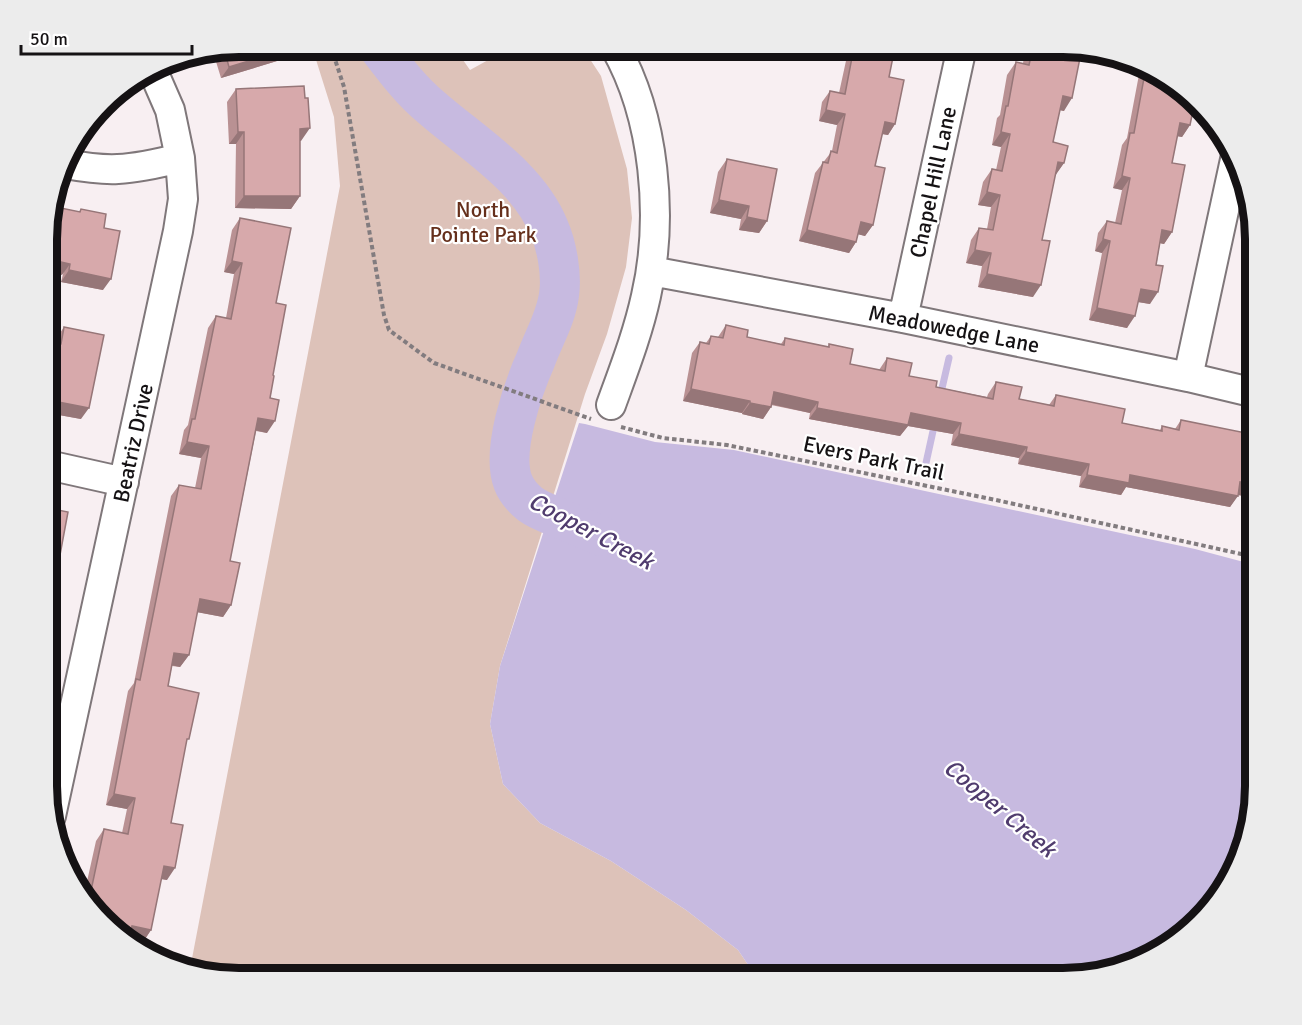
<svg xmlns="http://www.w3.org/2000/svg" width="1302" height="1025" font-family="Signika,sans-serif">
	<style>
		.green { fill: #ddc2b9 }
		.water { fill: #c7bae0 }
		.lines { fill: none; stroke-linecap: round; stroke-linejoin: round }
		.stream { stroke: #c7bae0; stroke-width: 7 }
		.river { stroke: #c7bae0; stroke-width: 40 }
		.minor-casing { stroke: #7f777a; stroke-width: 32 }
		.path { stroke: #827c7f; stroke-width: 4; stroke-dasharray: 4.5 3; stroke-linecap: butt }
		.minor { stroke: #fff; stroke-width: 28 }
		.wall { fill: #b99193 }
		.shaded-wall { fill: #967678 }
		.building { fill: #d7a9ab; stroke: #967678; stroke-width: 1.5 }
		.labels { text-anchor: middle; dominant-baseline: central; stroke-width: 4.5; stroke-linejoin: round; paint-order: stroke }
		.street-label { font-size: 22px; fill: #151214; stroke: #fff }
		.park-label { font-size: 22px; fill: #652f1b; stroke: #fff }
		.water-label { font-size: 24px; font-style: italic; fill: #503c6e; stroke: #fff }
		.rim { fill: none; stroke: #151214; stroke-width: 8 }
	</style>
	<rect width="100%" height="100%" fill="#f8eff2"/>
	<path class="green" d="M 312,47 L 454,47 L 470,70 L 512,47 L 582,47 L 601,76 L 627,169 L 632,218 L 626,267 L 607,334 L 585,394 L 500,666 L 490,724 L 503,784 L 540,823 L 611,861 L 686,910 L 738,950 L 757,978 L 227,978 L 190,969 L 340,186 L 334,117 Z"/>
	<path class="water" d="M 579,423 L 585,424 L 655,442 L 734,450 L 1195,549 L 1255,565 L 1255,799 L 1241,860 L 1207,913 L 1137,964 L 1063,978 L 757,978 L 738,950 L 686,910 L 611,861 L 540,823 L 503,784 L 490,724 L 500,666 Z"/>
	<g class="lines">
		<path class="stream" d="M 940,397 L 949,358
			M 924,472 L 935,422"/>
		<path class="river" d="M 378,47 C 394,68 411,91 432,108 C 472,143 528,176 549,228 C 557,246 562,275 559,295 C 556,318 544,337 536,359 C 523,388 501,451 513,482 C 516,490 524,499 530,504 C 538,510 549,514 559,518 C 573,524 587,530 601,536"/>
		<defs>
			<path id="minor" d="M 65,164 C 82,167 101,170 118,169 C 139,168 160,163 180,158
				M 651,271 L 903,318 L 1188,377 L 1255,393
				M 903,318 L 962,47
				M 1188,377 L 1236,155
				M 611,405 C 624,369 638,333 646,296 C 664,218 655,117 615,47
				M 48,465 L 124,482
				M 51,816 L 178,231 L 183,199 L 180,158 L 170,110 L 153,71"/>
		</defs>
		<use href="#minor" class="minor-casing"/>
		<path class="path" d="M 331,47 L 344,87 L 384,315 L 389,330 L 434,363 L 591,419
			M 621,427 L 663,438 L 727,445 L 854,471 L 996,500 L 1255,557"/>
		<use href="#minor" class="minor"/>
	</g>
	<path class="wall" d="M 239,46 L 277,61 L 221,78 L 214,55 L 204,58 L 202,53 Z
		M 849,47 L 895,47 L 889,77 L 895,124 L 888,135 L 882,134 L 875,166 L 873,225 L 865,236 L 858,234 L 856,242 L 849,253 L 799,241 L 815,173 L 832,151 L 837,125 L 819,121 L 822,102 L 830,91 L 839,93 Z
		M 1026,47 L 1075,47 L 1064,111 L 1060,110 L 1053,142 L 1064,163 L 1055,175 L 1042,240 L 1033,297 L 978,287 L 982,266 L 966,263 L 971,240 L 979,228 L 987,229 L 991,207 L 978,205 L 983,182 L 992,169 L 996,170 L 1001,147 L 992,145 L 997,118 L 1000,115 L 1007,75 L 1016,62 L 1023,63 Z
		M 1141,64 L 1190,95 L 1190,125 L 1182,137 L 1177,136 L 1172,163 L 1172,232 L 1164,244 L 1160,243 L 1150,304 L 1138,302 L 1127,328 L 1089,320 L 1102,253 L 1095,251 L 1098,233 L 1107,221 L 1115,223 L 1122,190 L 1113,188 L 1122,145 L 1127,138 Z
		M 236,89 L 301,141 L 300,141 L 300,196 L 291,209 L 235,208 L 236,144 L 229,144 L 227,102 Z
		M 727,159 L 767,221 L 759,233 L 739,230 L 741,219 L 710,213 L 718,172 Z
		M 81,209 L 104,228 L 103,290 L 61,282 L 79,212 Z
		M 240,218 L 276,303 L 273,375 L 267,433 L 256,431 L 230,561 L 231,605 L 223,617 L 197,612 L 189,655 L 180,667 L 172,666 L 168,686 L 186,744 L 171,823 L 167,880 L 161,879 L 151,930 L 143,942 L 112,930 L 84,895 L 96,841 L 104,829 L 122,833 L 127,809 L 106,805 L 128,691 L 134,683 L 171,496 L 179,485 L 195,488 L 201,458 L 179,454 L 184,430 L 188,425 L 208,328 L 216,316 L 226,318 L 234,274 L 224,272 L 232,230 Z
		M 1255,307 L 1255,326 L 1252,325 Z
		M 726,325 L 747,337 L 781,344 L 785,338 L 828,347 L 829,344 L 850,364 L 879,370 L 887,358 L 909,376 L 936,387 L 987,397 L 988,394 L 996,382 L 1019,399 L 1049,405 L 1056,395 L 1122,423 L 1160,430 L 1162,426 L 1175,429 L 1181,420 L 1244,446 L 1255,448 L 1255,498 L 1238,495 L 1230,507 L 1126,487 L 1121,495 L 1079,487 L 1081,476 L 1018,464 L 1019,458 L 951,445 L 953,434 L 908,426 L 900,436 L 809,419 L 810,413 L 771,405 L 771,407 L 763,419 L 742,414 L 742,413 L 683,401 L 692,353 L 700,342 L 706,343 L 711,336 L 718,337 Z
		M 64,327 L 81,419 L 48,413 L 48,342 L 55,343 L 56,339 Z"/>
	<path class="shaded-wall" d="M 218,50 L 214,55 L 204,58 L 209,52 Z
		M 285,50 L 277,61 L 221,78 L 229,67 Z
		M 1063,96 L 1072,98 L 1064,111 L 1054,109 Z
		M 826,110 L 845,114 L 837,125 L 819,121 Z
		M 885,122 L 895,124 L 888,135 L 877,133 Z
		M 1180,123 L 1190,125 L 1182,137 L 1171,135 Z
		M 310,128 L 301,141 L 291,141 L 300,129 Z
		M 238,132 L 244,132 L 236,144 L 229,144 Z
		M 1001,132 L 1010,134 L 1001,147 L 992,145 Z
		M 1058,162 L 1064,163 L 1055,176 L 1049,174 Z
		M 1122,176 L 1130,178 L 1122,190 L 1113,188 Z
		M 987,192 L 1000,195 L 991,207 L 978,205 Z
		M 244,196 L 300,196 L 291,209 L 235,208 Z
		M 719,200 L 749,206 L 741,219 L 710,213 Z
		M 747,217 L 767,221 L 759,233 L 739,230 Z
		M 861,222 L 873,225 L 865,236 L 853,233 Z
		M 807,230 L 856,242 L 849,253 L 799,241 Z
		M 1162,230 L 1172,232 L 1164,244 L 1154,242 Z
		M 1103,239 L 1110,241 L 1102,253 L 1095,251 Z
		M 975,250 L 991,253 L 982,266 L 966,263 Z
		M 48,259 L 70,264 L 62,275 L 48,272 Z
		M 232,261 L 242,263 L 234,274 L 224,272 Z
		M 69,270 L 111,279 L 103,290 L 61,282 Z
		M 987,274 L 1041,285 L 1033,297 L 978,287 Z
		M 1141,289 L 1158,292 L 1150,304 L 1132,301 Z
		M 1097,308 L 1135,316 L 1127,328 L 1089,320 Z
		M 691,389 L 750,401 L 742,413 L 683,401 Z
		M 774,392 L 818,402 L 810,413 L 766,403 Z
		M 48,400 L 89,408 L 81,419 L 48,413 Z
		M 750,403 L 771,407 L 763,419 L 742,414 Z
		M 817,408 L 911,413 L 961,423 L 953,434 L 908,426 L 900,436 L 809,419 Z
		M 258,418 L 275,421 L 267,433 L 250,429 Z
		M 959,434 L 1027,447 L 1019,458 L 951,445 Z
		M 187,442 L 209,446 L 201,458 L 179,454 Z
		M 1026,452 L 1089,464 L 1081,476 L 1018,464 Z
		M 1087,475 L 1130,475 L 1238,496 L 1230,507 L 1126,487 L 1121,495 L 1079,487 Z
		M 1240,482 L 1255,485 L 1255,498 L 1233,494 Z
		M 47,569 L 57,571 L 48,583 L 47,583 Z
		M 200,599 L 231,605 L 223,617 L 191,611 Z
		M 174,653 L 189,655 L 180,667 L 166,664 Z
		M 114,794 L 135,798 L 127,809 L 106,805 Z
		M 164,866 L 175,868 L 167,880 L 156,878 Z
		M 132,926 L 151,930 L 143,942 L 124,938 Z"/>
	<path class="building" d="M 239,46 L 284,47 L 285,50 L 229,67 L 224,49 Z
		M 854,47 L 895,47 L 889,77 L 904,80 L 895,124 L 885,122 L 875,166 L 885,168 L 873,225 L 861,222 L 856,242 L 807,230 L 823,162 L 828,163 L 831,151 L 837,153 L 845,114 L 826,110 L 830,91 L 845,94 Z
		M 1033,47 L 1075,47 L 1082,48 L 1072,98 L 1063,96 L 1053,142 L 1068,146 L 1064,163 L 1058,162 L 1042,240 L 1050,241 L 1041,285 L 987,274 L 991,253 L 975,250 L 979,228 L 993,230 L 1000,195 L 987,192 L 992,169 L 1002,171 L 1010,134 L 1001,132 L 1006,106 L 1008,106 L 1016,62 L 1029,65 Z
		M 1146,67 L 1190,95 L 1195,101 L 1190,125 L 1180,123 L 1172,163 L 1185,165 L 1172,232 L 1162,230 L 1156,265 L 1163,266 L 1158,292 L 1141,289 L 1135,316 L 1097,308 L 1110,241 L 1103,239 L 1107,221 L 1121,224 L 1130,178 L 1122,176 L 1130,133 L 1134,133 Z
		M 304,86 L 305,98 L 308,98 L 310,128 L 300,129 L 300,196 L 244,196 L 244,132 L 238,132 L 236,89 Z
		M 727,159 L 777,169 L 767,221 L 747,217 L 749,206 L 719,200 Z
		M 51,206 L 80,212 L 81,209 L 106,214 L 104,228 L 120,231 L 111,279 L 69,270 L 70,264 L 48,259 L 48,214 Z
		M 240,218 L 291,228 L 276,303 L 286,305 L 273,375 L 274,376 L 270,398 L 279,400 L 275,421 L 258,418 L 230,561 L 240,563 L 231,605 L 200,599 L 189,655 L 174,653 L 168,686 L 199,693 L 189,739 L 187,739 L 171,823 L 183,825 L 175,868 L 164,866 L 151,930 L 132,926 L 129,941 L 112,930 L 89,900 L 104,829 L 128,834 L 135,798 L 114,794 L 136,679 L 140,680 L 179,485 L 201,489 L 209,446 L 187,442 L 192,419 L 195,419 L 216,316 L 231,319 L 242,263 L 232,261 Z
		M 726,325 L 748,330 L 747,337 L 784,345 L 785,338 L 829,347 L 829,344 L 853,349 L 850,364 L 885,371 L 887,358 L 912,363 L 909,376 L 937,381 L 936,387 L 993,399 L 996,382 L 1022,387 L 1019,399 L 1054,406 L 1056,395 L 1125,409 L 1122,423 L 1162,431 L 1162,426 L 1179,430 L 1181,420 L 1246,433 L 1244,446 L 1255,448 L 1255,485 L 1240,482 L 1238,496 L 1130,475 L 1129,483 L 1087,475 L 1089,464 L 1026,452 L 1027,447 L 959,434 L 961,423 L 911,413 L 908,425 L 817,408 L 818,402 L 774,392 L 771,407 L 750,403 L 750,401 L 691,389 L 700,342 L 709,344 L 711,336 L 723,338 Z
		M 64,327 L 104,335 L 89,408 L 48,400 L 48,342 L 61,344 Z
		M 48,508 L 68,512 L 57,571 L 47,569 Z"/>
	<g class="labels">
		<g class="street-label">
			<text transform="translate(933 182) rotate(-78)">Chapel Hill Lane</text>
			<text transform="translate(954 329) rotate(11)">Meadowedge Lane</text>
			<text transform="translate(133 443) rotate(-78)">Beatriz Drive</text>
			<text transform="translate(874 458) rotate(12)">Evers Park Trail</text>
		</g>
		<g class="park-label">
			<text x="483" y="209">North<tspan x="483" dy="25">Pointe Park</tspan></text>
		</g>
		<g class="water-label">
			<text transform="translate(591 531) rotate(28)">Cooper Creek</text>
			<text transform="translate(1000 808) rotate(40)">Cooper Creek</text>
		</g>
	</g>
	<path d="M0 0H1302V1025H0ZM239 57H1063A182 182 0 0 1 1245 239V786A182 182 0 0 1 1063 968H239A182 182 0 0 1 57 786V239A182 182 0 0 1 239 57Z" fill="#ececec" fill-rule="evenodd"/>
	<path class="rim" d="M239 57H1063A182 182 0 0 1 1245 239V786A182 182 0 0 1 1063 968H239A182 182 0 0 1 57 786V239A182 182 0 0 1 239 57Z"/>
	<path d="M21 45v9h171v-9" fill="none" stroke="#151214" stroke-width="3"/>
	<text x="30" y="45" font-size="18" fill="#151214" stroke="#ffffff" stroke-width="4.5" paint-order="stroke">50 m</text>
</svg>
